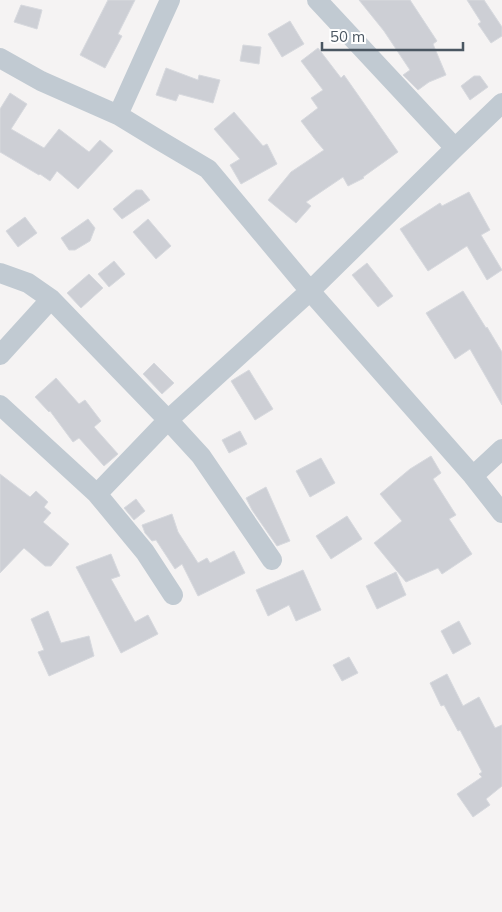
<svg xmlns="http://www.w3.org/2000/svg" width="502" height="912" font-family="Mulish,sans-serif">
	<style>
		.building { fill: #cdcfd5; stroke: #d7d9de }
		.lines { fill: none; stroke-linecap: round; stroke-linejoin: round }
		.minor { stroke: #c1cad2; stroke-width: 20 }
	</style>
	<rect width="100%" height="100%" fill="#f5f3f3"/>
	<path class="building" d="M 108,0 L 135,0 L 118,34 L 122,36 L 105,68 L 80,55 Z
		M 359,0 L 410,0 L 437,41 L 433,44 L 446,75 L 429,82 L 418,90 L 403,75 L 410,70 L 384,31 Z
		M 467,0 L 484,0 L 502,27 L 502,36 L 491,43 L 478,24 L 481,22 Z
		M 21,5 L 42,10 L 37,29 L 14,22 Z
		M 290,21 L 304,44 L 282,57 L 268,34 Z
		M 243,45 L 261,47 L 259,64 L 240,61 Z
		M 318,48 L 341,78 L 344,75 L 398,152 L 363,177 L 364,178 L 348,186 L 343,177 L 306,202 L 311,206 L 296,223 L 268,200 L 291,172 L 324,150 L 317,142 L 318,141 L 317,142 L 301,121 L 318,108 L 311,98 L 323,90 L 301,61 Z
		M 166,68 L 198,80 L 199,75 L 220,80 L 213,103 L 179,94 L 176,101 L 156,95 Z
		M 474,76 L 480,76 L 488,87 L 470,100 L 461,86 Z
		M 10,93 L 27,104 L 11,129 L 44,148 L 59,129 L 89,152 L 100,140 L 113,151 L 78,189 L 57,171 L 50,181 L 40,174 L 39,175 L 0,152 L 0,109 Z
		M 234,112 L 263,146 L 267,144 L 277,164 L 241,184 L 230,165 L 240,159 L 214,129 Z
		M 136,190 L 142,190 L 150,200 L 122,219 L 113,209 Z
		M 469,192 L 490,230 L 481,235 L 502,270 L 487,280 L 467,246 L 428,271 L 400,229 L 440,203 L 442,206 Z
		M 25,217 L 37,233 L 18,247 L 6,231 Z
		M 88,219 L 95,228 L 90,241 L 75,250 L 69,250 L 61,238 Z
		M 148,219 L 171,246 L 156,259 L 133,232 Z
		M 114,261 L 125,274 L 109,287 L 98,274 Z
		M 367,263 L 393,296 L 378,307 L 352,275 Z
		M 89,274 L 103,288 L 81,308 L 67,293 Z
		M 463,291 L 486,328 L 487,327 L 502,352 L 502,405 L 470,349 L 455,359 L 426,313 Z
		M 154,363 L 174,383 L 162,394 L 143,374 Z
		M 249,370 L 273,409 L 255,420 L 231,381 Z
		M 56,378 L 79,404 L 85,400 L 101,421 L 94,427 L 118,454 L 104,466 L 79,438 L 73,442 L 50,411 L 49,412 L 35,397 Z
		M 240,431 L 247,444 L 229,453 L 222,440 Z
		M 431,456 L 441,473 L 433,479 L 456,515 L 449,519 L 472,554 L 442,574 L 438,568 L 406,582 L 374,543 L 402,521 L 380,494 L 410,469 Z
		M 321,458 L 335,483 L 310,497 L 296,471 Z
		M 0,474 L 30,497 L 36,491 L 48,502 L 44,507 L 51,513 L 43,522 L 69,544 L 51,566 L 45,566 L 24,548 L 0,573 Z
		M 266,487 L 290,541 L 277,546 L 252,510 L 246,498 Z
		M 136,499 L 145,511 L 134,520 L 124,508 Z
		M 172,514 L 178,532 L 198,563 L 207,558 L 210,563 L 234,551 L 245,573 L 198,596 L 182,564 L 175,569 L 156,540 L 152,541 L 145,533 L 142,525 Z
		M 347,516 L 362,539 L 331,559 L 316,536 Z
		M 111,554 L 120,576 L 111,579 L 135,622 L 148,615 L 158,634 L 121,653 L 76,567 Z
		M 303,570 L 321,610 L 296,621 L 289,605 L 268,616 L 256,590 Z
		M 396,572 L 406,595 L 377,609 L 366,586 Z
		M 48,611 L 61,643 L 89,636 L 94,656 L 49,676 L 38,652 L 44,650 L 31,619 Z
		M 459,621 L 471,644 L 453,654 L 441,631 Z
		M 349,657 L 358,673 L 342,681 L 333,665 Z
		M 447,674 L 463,706 L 479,697 L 495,728 L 502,725 L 502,786 L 486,799 L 490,805 L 473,817 L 457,794 L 482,777 L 479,774 L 482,772 L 460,730 L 458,731 L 444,705 L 441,706 L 430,683 Z"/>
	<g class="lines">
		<path class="minor" d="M 170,0 L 118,115 L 159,140 L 208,169 L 310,291 L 473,476 L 502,449
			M 317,0 L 455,148
			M 0,58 L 41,81 L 118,115
			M 0,273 L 28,283 L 51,299 L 168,420 L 201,456 L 272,560
			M 0,355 L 51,299
			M 0,405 L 97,494 L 168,420 L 310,291 L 455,148 L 502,103
			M 473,476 L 502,513
			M 97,494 L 145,552 L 173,595"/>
	</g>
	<path d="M322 42v8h141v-8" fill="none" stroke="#4a5661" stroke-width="2.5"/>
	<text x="330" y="42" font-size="15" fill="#4a5661" stroke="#ffffff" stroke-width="4" paint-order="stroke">50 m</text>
</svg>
